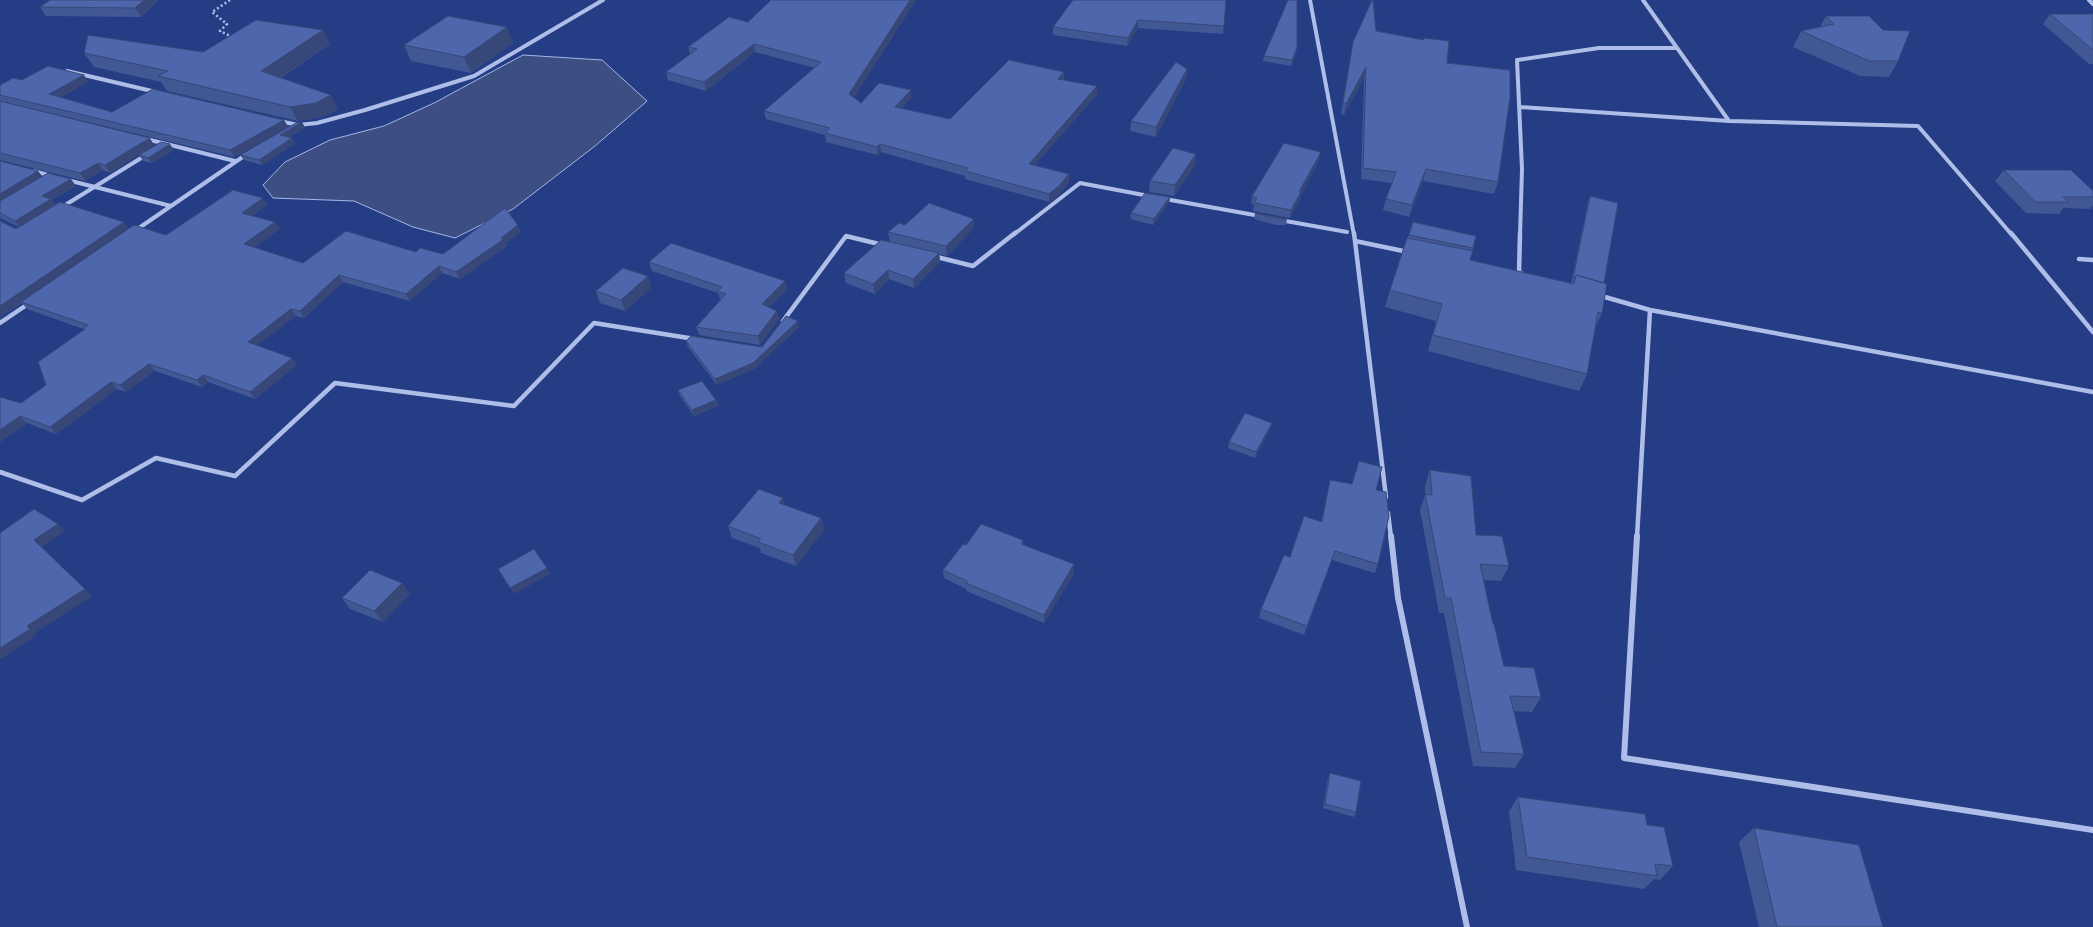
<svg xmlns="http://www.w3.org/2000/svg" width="2093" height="927" font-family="Ubuntu,sans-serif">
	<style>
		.water { fill: #3d4e83; stroke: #a3b6e9 }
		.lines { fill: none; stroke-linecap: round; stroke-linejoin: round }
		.path { stroke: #aebee8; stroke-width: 2.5; stroke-dasharray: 2 2.5; stroke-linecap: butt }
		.minor-far2 { stroke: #aebee8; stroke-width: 4 }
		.minor-far1 { stroke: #aebee8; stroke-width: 4.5 }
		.minor { stroke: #aebee8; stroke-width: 6 }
		.wall { fill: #425894 }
		.shaded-wall { fill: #364778 }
		.building { fill: #4d66ac; stroke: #364778 }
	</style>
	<rect width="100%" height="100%" fill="#253d85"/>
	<path class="water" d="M 523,55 L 602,60 L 647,101 L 595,146 L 513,209 L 455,238 L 413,227 L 354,201 L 273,198 L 263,185 L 285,162 L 330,140 L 384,126 L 434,103 Z"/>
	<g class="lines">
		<path class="path" d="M 230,0 L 212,12 L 227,24 L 220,31 L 232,37"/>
		<path class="minor-far2" d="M 1310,0 L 1354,235
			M 1643,0 L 1729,121 L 1918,126 L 2012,235
			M 2089,0 L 2093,4
			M 67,71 L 156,92
			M 1519,107 L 1729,121
			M 279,121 L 298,125
			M 298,125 L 317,123 L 365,110 L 474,76 L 603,0
			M 146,139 L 235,161
			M 33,171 L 52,176
			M 67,180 L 171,206
			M 1165,199 L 1260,216
			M 62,207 L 146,155
			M 1280,220 L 1347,232
			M 136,230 L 247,154
			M 1013,235 L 1080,183 L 1149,196
			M 1520,235 L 1522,169 L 1517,60 L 1599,48 L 1676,48"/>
		<path class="minor-far1" d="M 1354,233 L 1386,497
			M 1520,233 L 1519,273 L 1523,274
			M 2011,233 L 2093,332
			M 1355,241 L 1408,252
			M 933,256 L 973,266 L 1015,233
			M 2079,259 L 2093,260
			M 1598,295 L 1650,310 L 1637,537
			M 1650,310 L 2093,392
			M 783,321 L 846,236 L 883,245
			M 0,323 L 28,304
			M 0,472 L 82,500 L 156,458 L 235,476 L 335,383 L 514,406 L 594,323 L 695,339
			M 1388,513 L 1391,537"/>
		<path class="minor" d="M 1391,536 L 1398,598 L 1467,927
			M 1637,536 L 1624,758 L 2093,830"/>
	</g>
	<path class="wall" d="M 158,0 L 141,17 L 46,16 L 40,7 Z
		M 771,0 L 916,0 L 854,97 L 861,103 L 911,98 L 902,108 L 950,119 L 1064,72 L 1064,80 L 1097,86 L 1097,94 L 1035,165 L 1069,174 L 1069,182 L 1059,195 L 1049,202 L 965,179 L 965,176 L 881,152 L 878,155 L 826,142 L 825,135 L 766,119 L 764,111 L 815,68 L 755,52 L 706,91 L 668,80 L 666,72 L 690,54 L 688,47 L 748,22 Z
		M 1226,0 L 1223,34 L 1138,28 L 1127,46 L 1053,35 L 1053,27 Z
		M 2050,14 L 2093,14 L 2093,64 L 2089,64 L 2043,24 Z
		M 1826,16 L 1898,61 L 1889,77 L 1860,76 L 1793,47 L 1801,31 L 1820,27 Z
		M 507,27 L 513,43 L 471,73 L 411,61 L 404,45 Z
		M 323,30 L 330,44 L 281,78 L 338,109 L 323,117 L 298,121 L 167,91 L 161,82 L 94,67 L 84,53 L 203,52 Z
		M 1376,31 L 1447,63 L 1498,182 L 1494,194 L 1423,181 L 1409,217 L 1383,210 L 1386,199 L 1392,183 L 1361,179 L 1364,78 L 1344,115 L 1341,114 L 1353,42 Z
		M 1296,53 L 1291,66 L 1263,61 L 1264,56 Z
		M 1187,69 L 1186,79 L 1156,137 L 1130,131 L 1131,121 Z
		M 22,80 L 88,82 L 61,97 L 112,112 L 284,120 L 288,127 L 234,157 L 0,101 L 0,85 Z
		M 0,101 L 154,145 L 110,173 L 103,170 L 85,181 L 0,160 Z
		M 302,122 L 305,128 L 289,137 L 292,138 L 295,144 L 262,165 L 244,160 L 240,155 Z
		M 174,150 L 152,163 L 143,161 L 139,155 Z
		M 1196,154 L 1195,165 L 1174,196 L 1149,192 L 1150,181 Z
		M 1319,160 L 1301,195 L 1300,200 L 1290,218 L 1253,211 L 1254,205 L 1251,204 L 1252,196 Z
		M 0,161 L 38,171 L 42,176 L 76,186 L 52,200 L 56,205 L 129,228 L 166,235 L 267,205 L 252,216 L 275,222 L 280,229 L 254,247 L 303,263 L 416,252 L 443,254 L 521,232 L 506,243 L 507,246 L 460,279 L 442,273 L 410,301 L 343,282 L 304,318 L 296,316 L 257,345 L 292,358 L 297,365 L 255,399 L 208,382 L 202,387 L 155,371 L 126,392 L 117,389 L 56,434 L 27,423 L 0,442 L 0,397 L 21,403 L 46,385 L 84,330 L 83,329 L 27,309 L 22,303 L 0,317 L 0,221 L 16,229 L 19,227 L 0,218 Z
		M 2004,170 L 2093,191 L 2093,205 L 2090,209 L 2063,208 L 2059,214 L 2026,213 L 1995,181 Z
		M 1590,196 L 1604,283 L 1602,313 L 1595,328 L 1587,374 L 1579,391 L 1428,351 L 1436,321 L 1385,307 L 1390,290 L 1413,222 L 1473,248 L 1470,260 L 1571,283 L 1588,202 Z
		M 1170,197 L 1169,203 L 1153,225 L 1130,219 L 1131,213 Z
		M 1255,213 L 1287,219 L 1286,225 L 1276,225 L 1254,219 Z
		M 905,225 L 974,228 L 947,256 L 939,254 L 940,262 L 914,288 L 889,279 L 875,294 L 846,283 L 844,273 L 890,242 L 888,232 Z
		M 649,262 L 785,281 L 787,289 L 769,307 L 777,311 L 779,319 L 760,345 L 699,335 L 696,327 L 720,300 L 720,299 L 718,293 L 652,271 Z
		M 648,276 L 651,288 L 625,311 L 600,303 L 596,291 Z
		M 798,321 L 799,327 L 754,369 L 717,385 L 688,347 L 686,341 L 762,347 Z
		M 678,390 L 716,400 L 718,406 L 694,416 L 680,396 Z
		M 1272,423 L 1270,429 L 1255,458 L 1228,448 L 1229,442 Z
		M 1430,470 L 1476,535 L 1509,566 L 1501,581 L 1483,580 L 1493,624 L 1504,666 L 1541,697 L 1532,712 L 1514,711 L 1524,754 L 1515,768 L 1473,766 L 1444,613 L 1439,613 L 1420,510 L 1425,495 L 1425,486 Z
		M 1330,480 L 1376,490 L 1378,564 L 1375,573 L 1332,560 L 1304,635 L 1259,618 L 1261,609 L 1290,557 L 1321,522 Z
		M 785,505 L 821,518 L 824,530 L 796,566 L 761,553 L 760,548 L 732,538 L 728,526 Z
		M 1023,540 L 1023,544 L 1074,573 L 1044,623 L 966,591 L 966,589 L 944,578 L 943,570 L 966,545 Z
		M 410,594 L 383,622 L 350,609 L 342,598 Z
		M 1330,773 L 1356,812 L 1354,817 L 1323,808 L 1328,778 Z
		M 1518,797 L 1647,825 L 1673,866 L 1660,880 L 1654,879 L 1644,889 L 1516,870 L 1509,811 Z
		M 1754,828 L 1883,927 L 1759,927 L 1739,842 Z"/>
	<path class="shaded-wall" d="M 144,0 L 158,0 L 141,17 L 135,8 Z
		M 910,0 L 916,0 L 851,102 L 849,94 Z
		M 1138,20 L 1138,28 L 1127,46 L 1128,38 Z
		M 507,27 L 513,43 L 471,73 L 464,57 Z
		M 323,30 L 330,44 L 269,85 L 261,71 Z
		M 754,44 L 755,52 L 706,91 L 704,82 Z
		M 1297,48 L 1296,53 L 1291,66 L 1292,60 Z
		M 1366,67 L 1364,78 L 1344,115 L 1346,104 Z
		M 1187,69 L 1186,79 L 1156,137 L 1156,127 Z
		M 1064,72 L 1063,80 L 1058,79 Z
		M 84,75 L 88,82 L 54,101 L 49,94 Z
		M 1097,86 L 1097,94 L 1029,172 L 1029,164 Z
		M 911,90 L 911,98 L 896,115 L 895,107 Z
		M 331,95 L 338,109 L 323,117 L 298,121 L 290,107 Z
		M 284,120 L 288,127 L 234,157 L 230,150 Z
		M 302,122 L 305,128 L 283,141 L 280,135 Z
		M 150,138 L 154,145 L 110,173 L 105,165 Z
		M 292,138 L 295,144 L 262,165 L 259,160 Z
		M 170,144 L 174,150 L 152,163 L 148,158 Z
		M 880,144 L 881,152 L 878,155 L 877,147 Z
		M 1321,152 L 1319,160 L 1301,195 L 1300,200 L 1290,218 L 1291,210 L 1299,192 Z
		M 1196,154 L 1195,165 L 1174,196 L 1175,185 Z
		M 98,163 L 103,170 L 85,181 L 80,173 Z
		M 1426,169 L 1423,181 L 1409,217 L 1412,205 Z
		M 38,171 L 43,178 L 0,205 L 0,194 Z
		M 1069,174 L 1069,182 L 1059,195 L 1049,202 L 1049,194 Z
		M 71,179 L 76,186 L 52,200 L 57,206 L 21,229 L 15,221 L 42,196 Z
		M 1170,197 L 1169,203 L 1153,225 L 1154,219 Z
		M 263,198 L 267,205 L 247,220 L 242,213 Z
		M 974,219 L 974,228 L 947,256 L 946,246 Z
		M 124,222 L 129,229 L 0,317 L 0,306 Z
		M 275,222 L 280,229 L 249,251 L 244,244 Z
		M 518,225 L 521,232 L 506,243 L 507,246 L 460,279 L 456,272 Z
		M 939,253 L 940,262 L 914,288 L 913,279 Z
		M 439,266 L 442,273 L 410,301 L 406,294 Z
		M 888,270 L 889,279 L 875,294 L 873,284 Z
		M 339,275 L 343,282 L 304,318 L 300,311 Z
		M 648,276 L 651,288 L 625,311 L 621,300 Z
		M 785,281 L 787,289 L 764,313 L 762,304 Z
		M 291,309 L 296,316 L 253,349 L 248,342 Z
		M 777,311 L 779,319 L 760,345 L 758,336 Z
		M 798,321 L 799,327 L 754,369 L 717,385 L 715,379 Z
		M 292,358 L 297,365 L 255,399 L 250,392 Z
		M 149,364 L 155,371 L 126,392 L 120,385 Z
		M 203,375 L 208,382 L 202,387 L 197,380 Z
		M 111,382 L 117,389 L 56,434 L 50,427 Z
		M 716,400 L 718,406 L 694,416 L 692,410 Z
		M 20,416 L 27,423 L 0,442 L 0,430 Z
		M 1272,423 L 1270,429 L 1255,458 L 1256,452 Z
		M 783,498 L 786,510 L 779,503 Z
		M 821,518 L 824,530 L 796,566 L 793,555 Z
		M 58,524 L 65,531 L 42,547 L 92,596 L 35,633 L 37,635 L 1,659 L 0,658 L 0,648 L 27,626 L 34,540 Z
		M 1335,551 L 1332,560 L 1304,635 L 1307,626 Z
		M 1074,564 L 1074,573 L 1044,623 L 1044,615 Z
		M 547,568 L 550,574 L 514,594 L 510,588 Z
		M 402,583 L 410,594 L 383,622 L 374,611 Z"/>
	<path class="building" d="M 50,0 L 144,0 L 135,8 L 40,7 Z
		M 771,0 L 910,0 L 849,94 L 861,103 L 879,83 L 911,90 L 895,107 L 950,119 L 1009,60 L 1064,72 L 1058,79 L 1097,86 L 1029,164 L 1069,174 L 1059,186 L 1049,194 L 965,171 L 968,168 L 880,144 L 877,147 L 825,133 L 830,128 L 764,111 L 821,62 L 754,44 L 704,82 L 666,72 L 697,49 L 688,47 L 729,17 L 748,22 Z
		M 1073,0 L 1226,0 L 1224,26 L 1138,20 L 1128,38 L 1053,27 Z
		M 1288,0 L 1297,0 L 1297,48 L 1292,60 L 1264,56 Z
		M 1372,0 L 1373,0 L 1376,31 L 1424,40 L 1424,38 L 1449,41 L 1447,63 L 1510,70 L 1510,97 L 1498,182 L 1426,169 L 1412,205 L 1386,199 L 1396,172 L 1363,168 L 1366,67 L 1346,104 L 1343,103 L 1353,42 Z
		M 2050,14 L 2093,14 L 2093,50 Z
		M 448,16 L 507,27 L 464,57 L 404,45 Z
		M 1826,16 L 1869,16 L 1883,30 L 1910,31 L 1898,61 L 1869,61 L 1801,31 L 1834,24 Z
		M 256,20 L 323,30 L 261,71 L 331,95 L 316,103 L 290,107 L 158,76 L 168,71 L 84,53 L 88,35 L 203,52 Z
		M 1176,62 L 1187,69 L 1156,127 L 1131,121 Z
		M 48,66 L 84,75 L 49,94 L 112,112 L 153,89 L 284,120 L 230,150 L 0,95 L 0,85 L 13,78 L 22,80 Z
		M 0,101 L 150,138 L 105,165 L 98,163 L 80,173 L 0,153 Z
		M 302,122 L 280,135 L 292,138 L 259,160 L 240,155 L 296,123 Z
		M 161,142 L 170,144 L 148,158 L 139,155 Z
		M 1284,143 L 1321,152 L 1299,192 L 1301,192 L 1291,210 L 1254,203 L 1257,198 L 1252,196 Z
		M 1173,148 L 1196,154 L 1175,185 L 1150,181 Z
		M 0,161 L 38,171 L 0,194 Z
		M 2004,170 L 2071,170 L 2093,191 L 2093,197 L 2063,197 L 2068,202 L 2035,202 Z
		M 48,173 L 71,179 L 42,196 L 51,199 L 15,221 L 0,213 L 0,201 Z
		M 233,190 L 263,198 L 242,213 L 275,222 L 244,244 L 303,263 L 346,231 L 416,252 L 420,248 L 443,254 L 505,208 L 518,225 L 501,238 L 504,239 L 456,272 L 439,266 L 406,294 L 339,275 L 300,311 L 291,309 L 248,342 L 292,358 L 250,392 L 203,375 L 197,380 L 149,364 L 120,385 L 111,382 L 50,427 L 20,416 L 0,430 L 0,397 L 21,403 L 46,385 L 38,362 L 85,329 L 83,329 L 88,325 L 21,302 L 134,225 L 166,235 Z
		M 1145,193 L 1170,197 L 1154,219 L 1131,213 Z
		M 1590,196 L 1618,203 L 1604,283 L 1576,275 L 1575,278 L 1573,278 Z
		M 60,202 L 124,222 L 0,306 L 0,221 L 16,229 Z
		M 929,203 L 974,219 L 946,246 L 888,232 L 899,223 L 905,225 Z
		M 1255,213 L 1287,219 L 1278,219 Z
		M 1413,222 L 1476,236 L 1473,248 L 1409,235 Z
		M 1407,238 L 1473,251 L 1470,260 L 1574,284 L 1576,275 L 1607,284 L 1602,313 L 1598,312 L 1587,374 L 1433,335 L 1442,304 L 1390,290 Z
		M 881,240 L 939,253 L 913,279 L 888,270 L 873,284 L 844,273 Z
		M 671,243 L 785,281 L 762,304 L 777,311 L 758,336 L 696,327 L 726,294 L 717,291 L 722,287 L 649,262 Z
		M 623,268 L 648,276 L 621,300 L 596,291 Z
		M 786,316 L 798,321 L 753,363 L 715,379 L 686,341 L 691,336 L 762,347 Z
		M 702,381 L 716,400 L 692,410 L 678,390 Z
		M 1245,413 L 1272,423 L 1256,452 L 1229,442 Z
		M 1359,461 L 1382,467 L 1376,490 L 1386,492 L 1389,516 L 1378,564 L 1335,551 L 1307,626 L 1261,609 L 1284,555 L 1290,557 L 1304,516 L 1322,522 L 1330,480 L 1352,484 Z
		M 1430,470 L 1471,476 L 1476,535 L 1502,536 L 1509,566 L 1480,564 L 1493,624 L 1494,624 L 1504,666 L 1534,668 L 1541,697 L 1510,696 L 1524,754 L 1481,752 L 1451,598 L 1445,598 L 1425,494 L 1432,495 Z
		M 759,489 L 783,498 L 779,503 L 821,518 L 793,555 L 758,542 L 761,539 L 728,526 Z
		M 34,509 L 58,524 L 34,540 L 85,589 L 27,626 L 30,629 L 0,648 L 0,533 Z
		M 981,524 L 1023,540 L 1021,544 L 1074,564 L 1044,615 L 966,583 L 967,581 L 943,570 L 963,544 L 966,545 Z
		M 534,549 L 547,568 L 510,588 L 498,569 Z
		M 370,570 L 402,583 L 374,611 L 342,598 Z
		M 1330,773 L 1361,781 L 1356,812 L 1325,804 Z
		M 1518,797 L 1645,814 L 1647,825 L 1664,827 L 1673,866 L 1655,864 L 1657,876 L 1527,857 Z
		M 1754,828 L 1859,845 L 1883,927 L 1777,927 Z"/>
</svg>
